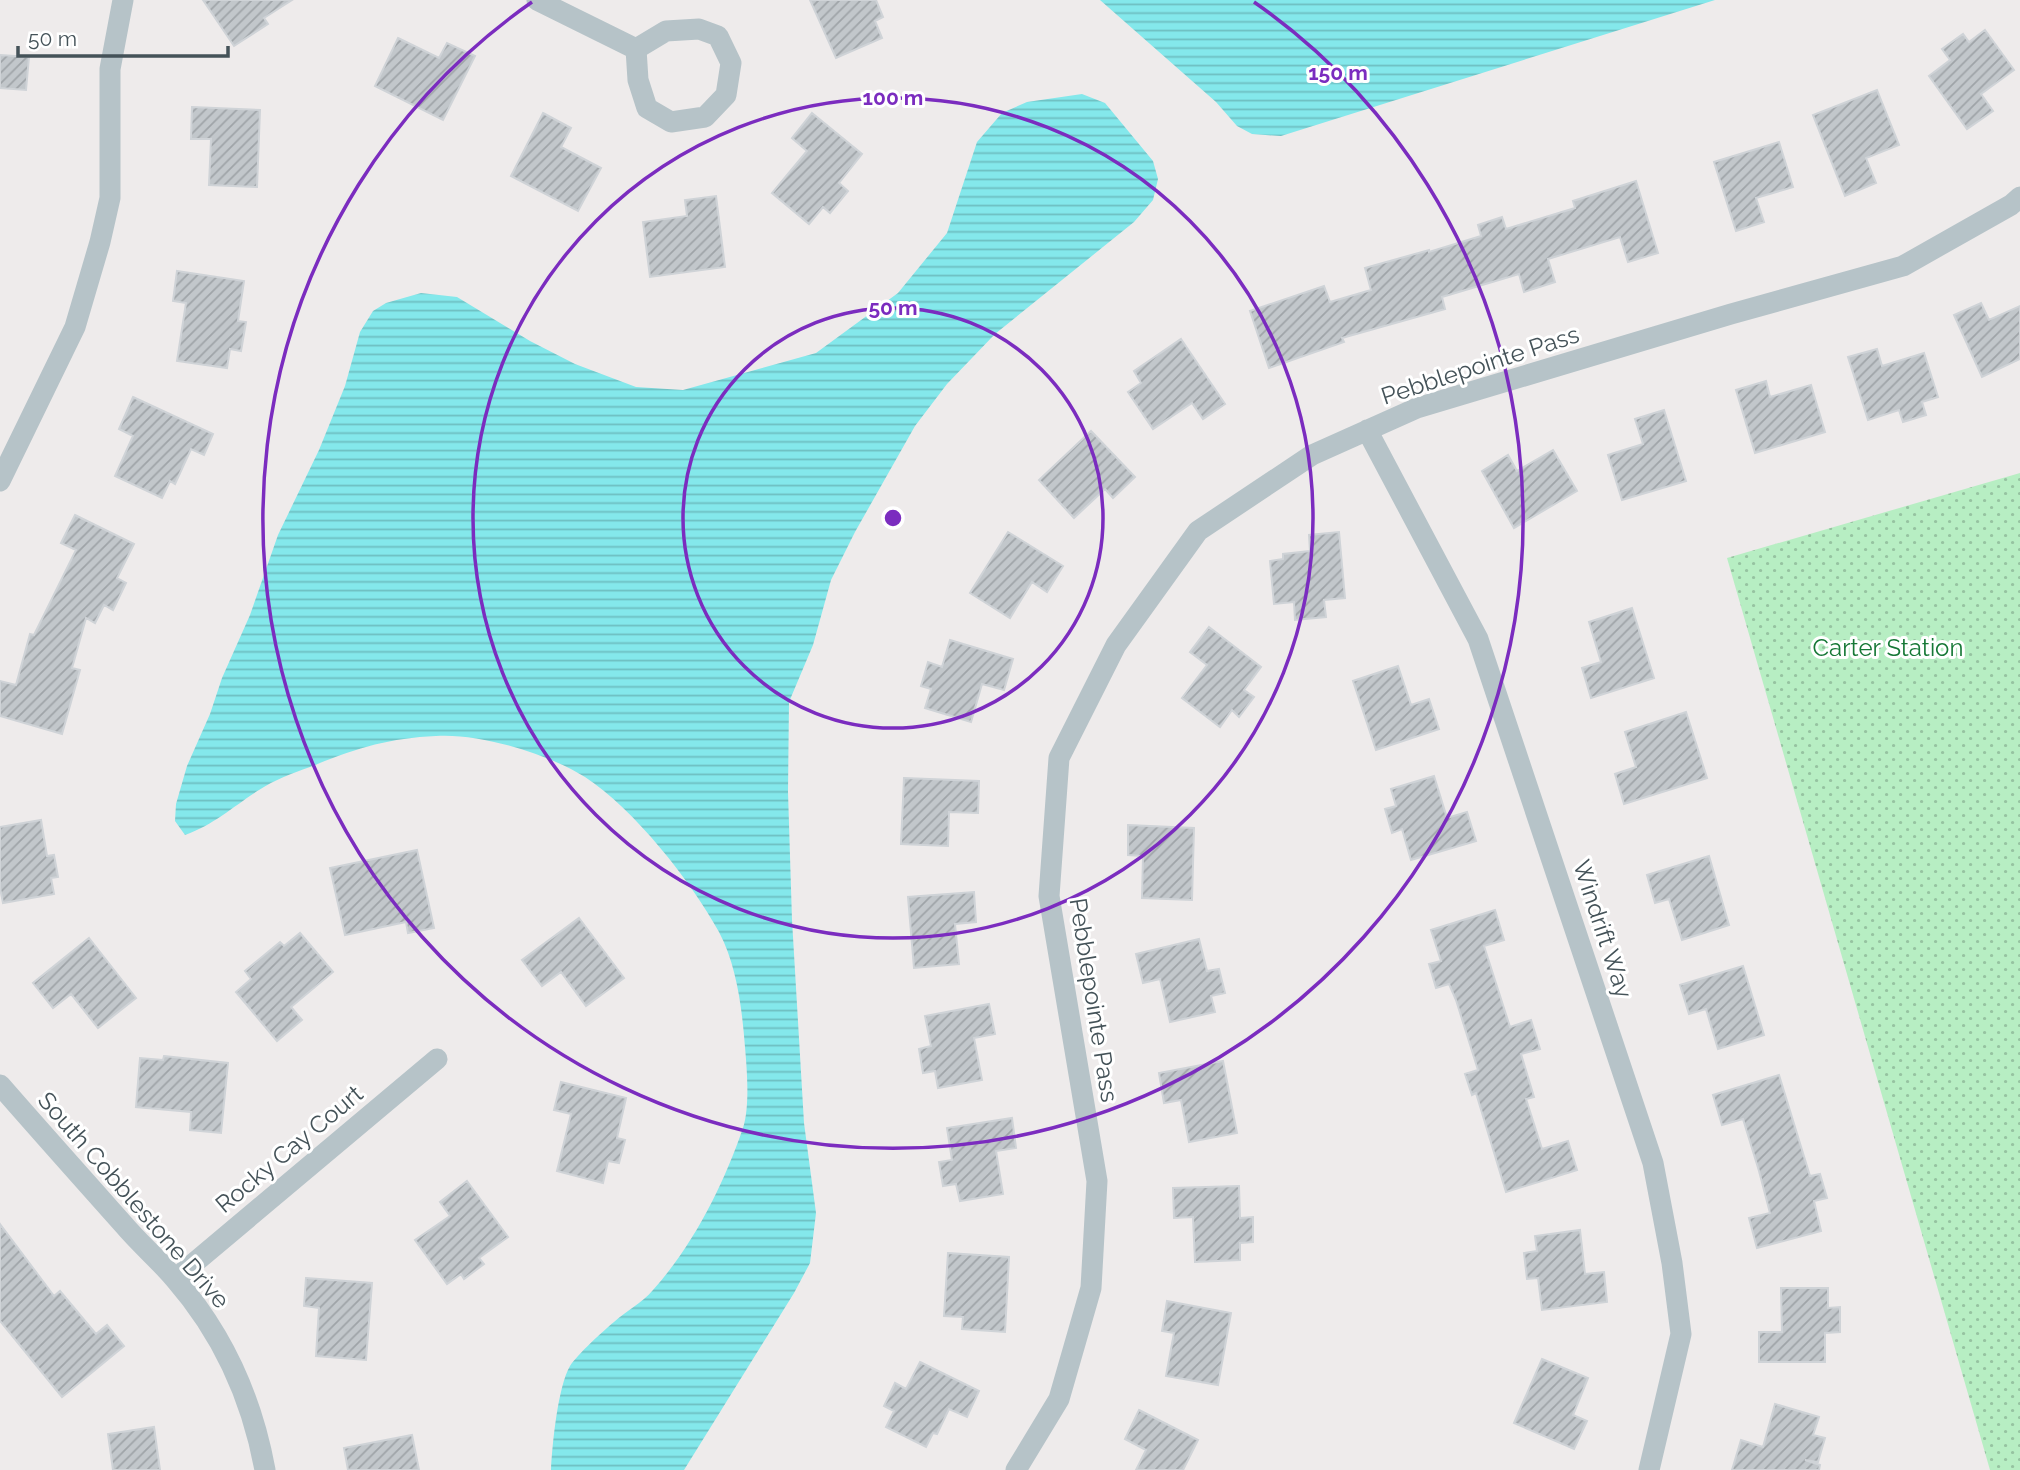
<svg xmlns="http://www.w3.org/2000/svg" width="2020" height="1470" font-family="Raleway,sans-serif">
	<style>
		.park { fill: url(#park-dots) }
		.water { fill: url(#water-rules) }
		.building { fill: url(#building-hatch); stroke: #cfd3d7; stroke-width: 2 }
		.lines { fill: none; stroke-linecap: round; stroke-linejoin: round }
		.minor { stroke: #b6c3c8; stroke-width: 21 }
		.ring { fill: none; stroke: #7b2cbf; stroke-width: 3.5 }
		.labels { text-anchor: middle; dominant-baseline: central; stroke-width: 6; stroke-linejoin: round; paint-order: stroke }
		.street-label { font-size: 24px; fill: #445258; stroke: #fff }
		.park-label { font-size: 24px; fill: #167836; stroke: #fff }
		.centre { fill: #7b2cbf; stroke: #fff; stroke-width: 3.5 }
		.ring-label { font-size: 21px; text-anchor: middle; font-weight: bold; fill: #7b2cbf; stroke: #fff; stroke-width: 6; stroke-linejoin: round; paint-order: stroke }
	</style>
	<defs>
		<pattern id="park-dots" width="8" height="8" patternUnits="userSpaceOnUse" patternTransform="scale(1.75)"><rect width="8" height="8" fill="#b7eec3"/><path d="M2 2h.1M6 6h.1" fill="none" stroke="#96c3a1" stroke-width="1.8" stroke-linecap="round"/></pattern>
		<pattern id="water-rules" width="6" height="5" patternUnits="userSpaceOnUse" patternTransform="scale(1.75)"><rect width="6" height="5" fill="#84e8eb"/><path d="M0 2.5h6" fill="none" stroke="#6ebfc1"/></pattern>
		<pattern id="building-hatch" width="6" height="6" patternUnits="userSpaceOnUse" patternTransform="scale(1.75)"><rect width="6" height="6" fill="#c2c7cb"/><path d="M-1 1l2-2M0 6l6-6M5 7l2-2" fill="none" stroke="#9fa4a8"/></pattern>
	</defs>
	<rect width="100%" height="100%" fill="#eeebeb"/>
	<path class="park" d="M 2020,473 L 2020,1470 L 1990,1470 L 1727,558 Z"/>
	<path class="water" d="M 1100,0 L 1715,0 L 1281,136 L 1252,134 L 1237,126 L 1216,102 Z
		M 1082,94 L 1105,103 L 1153,161 L 1158,179 L 1153,200 L 1134,222 L 995,334 L 947,384 L 915,426 L 855,532 L 831,580 L 813,645 L 789,702 L 788,792 L 792,920 L 804,1123 L 816,1213 L 810,1263 L 794,1293 L 684,1470 L 551,1470 C 552,1446 558,1386 570,1366 C 577,1355 603,1331 614,1322 C 626,1311 642,1303 653,1290 C 694,1244 723,1186 743,1128 C 750,1106 747,1070 745,1047 C 742,1009 737,966 719,932 C 691,881 634,809 585,777 C 548,754 480,733 436,736 C 388,738 354,749 310,767 C 293,773 274,780 259,790 C 232,807 215,824 185,835 L 175,821 L 176,804 L 187,766 L 210,714 L 222,678 L 250,615 L 278,535 L 319,450 L 345,386 L 360,332 L 373,311 L 386,303 L 421,293 L 457,297 L 530,341 L 575,364 L 636,387 L 683,390 L 816,353 L 898,293 L 947,233 L 977,142 L 1002,113 L 1027,102 Z"/>
	<path class="building" d="M 203,0 L 292,0 L 264,18 L 268,24 L 234,46 Z
		M 810,0 L 876,0 L 883,17 L 875,21 L 882,38 L 836,58 Z
		M 1985,30 L 2014,70 L 1981,94 L 1993,111 L 1967,129 L 1929,76 L 1950,60 L 1942,49 L 1963,34 L 1969,42 Z
		M 398,38 L 439,58 L 447,43 L 475,56 L 443,120 L 375,86 Z
		M 0,55 L 29,57 L 26,90 L 0,88 Z
		M 1877,90 L 1899,145 L 1866,158 L 1876,183 L 1845,196 L 1813,115 Z
		M 192,107 L 260,110 L 257,187 L 209,185 L 211,139 L 191,139 Z
		M 543,113 L 571,128 L 561,147 L 601,168 L 578,211 L 511,176 Z
		M 812,113 L 862,154 L 839,183 L 848,191 L 830,213 L 823,207 L 809,224 L 772,193 L 807,151 L 792,138 Z
		M 1779,142 L 1793,187 L 1756,198 L 1764,222 L 1736,231 L 1714,162 Z
		M 1636,181 L 1658,253 L 1628,262 L 1620,237 L 1548,259 L 1555,282 L 1524,292 L 1519,274 L 1442,297 L 1445,309 L 1342,338 L 1344,342 L 1269,368 L 1250,311 L 1324,286 L 1330,302 L 1371,290 L 1365,268 L 1429,250 L 1429,252 L 1481,236 L 1478,225 L 1502,217 L 1506,229 L 1575,208 L 1573,201 Z
		M 716,196 L 725,267 L 650,277 L 643,222 L 687,216 L 685,200 Z
		M 177,271 L 244,281 L 238,321 L 246,322 L 241,351 L 230,349 L 227,368 L 177,361 L 186,303 L 173,301 Z
		M 1981,303 L 1989,320 L 2020,306 L 2020,359 L 1982,377 L 1954,315 Z
		M 1181,339 L 1225,404 L 1203,419 L 1192,403 L 1153,429 L 1128,392 L 1141,383 L 1134,371 Z
		M 1877,349 L 1882,366 L 1924,353 L 1938,397 L 1922,402 L 1926,415 L 1903,422 L 1899,410 L 1868,420 L 1848,357 Z
		M 1766,381 L 1770,397 L 1811,385 L 1825,432 L 1755,453 L 1736,390 Z
		M 133,397 L 213,434 L 204,455 L 191,449 L 175,484 L 170,481 L 162,498 L 115,476 L 133,436 L 119,429 Z
		M 1664,410 L 1686,481 L 1622,500 L 1608,455 L 1643,444 L 1635,419 Z
		M 1091,431 L 1135,477 L 1113,498 L 1105,489 L 1074,518 L 1039,480 Z
		M 1553,450 L 1577,491 L 1514,528 L 1482,471 L 1508,455 L 1517,471 Z
		M 75,515 L 134,544 L 117,578 L 126,583 L 113,610 L 104,605 L 95,623 L 86,618 L 72,668 L 80,670 L 62,734 L 0,716 L 0,681 L 16,685 L 30,634 L 34,635 L 76,550 L 61,543 Z
		M 1008,532 L 1063,566 L 1047,592 L 1032,582 L 1010,618 L 970,593 Z
		M 1339,532 L 1345,598 L 1324,600 L 1326,617 L 1295,620 L 1294,602 L 1274,604 L 1270,561 L 1283,559 L 1283,554 L 1310,551 L 1309,535 Z
		M 1632,608 L 1654,678 L 1591,698 L 1582,668 L 1601,662 L 1589,622 Z
		M 1209,627 L 1261,667 L 1244,690 L 1254,697 L 1239,717 L 1232,710 L 1220,727 L 1182,698 L 1207,665 L 1190,652 Z
		M 950,640 L 1013,659 L 1004,690 L 982,684 L 971,722 L 925,708 L 931,689 L 921,686 L 928,662 L 942,667 Z
		M 1398,666 L 1411,705 L 1429,699 L 1439,729 L 1376,750 L 1353,681 Z
		M 1686,712 L 1707,778 L 1624,804 L 1615,774 L 1636,767 L 1625,732 Z
		M 1434,776 L 1447,818 L 1467,812 L 1476,841 L 1411,860 L 1402,829 L 1392,833 L 1385,809 L 1396,806 L 1391,789 Z
		M 904,778 L 979,781 L 978,813 L 949,812 L 948,846 L 901,844 Z
		M 41,820 L 47,856 L 54,855 L 58,877 L 51,878 L 54,894 L 3,903 L 0,888 L 0,827 Z
		M 1128,825 L 1194,828 L 1192,900 L 1142,898 L 1143,856 L 1128,855 Z
		M 417,850 L 434,928 L 408,933 L 406,922 L 345,935 L 330,868 Z
		M 1709,856 L 1729,925 L 1682,940 L 1669,899 L 1655,903 L 1647,875 Z
		M 974,892 L 976,922 L 955,924 L 959,964 L 914,968 L 908,897 Z
		M 1495,910 L 1504,940 L 1484,946 L 1510,1027 L 1531,1020 L 1540,1049 L 1521,1054 L 1534,1097 L 1526,1099 L 1542,1149 L 1568,1141 L 1577,1170 L 1506,1192 L 1476,1093 L 1472,1095 L 1465,1074 L 1478,1070 L 1456,1000 L 1449,984 L 1436,988 L 1429,964 L 1441,961 L 1431,930 Z
		M 579,918 L 624,978 L 586,1006 L 561,972 L 542,986 L 522,960 Z
		M 300,933 L 333,972 L 291,1007 L 302,1020 L 277,1041 L 236,992 L 251,979 L 245,971 L 280,942 L 284,946 Z
		M 89,938 L 136,998 L 98,1028 L 71,994 L 53,1008 L 33,983 Z
		M 1199,939 L 1207,971 L 1219,969 L 1225,993 L 1211,996 L 1215,1012 L 1170,1022 L 1160,979 L 1143,983 L 1136,954 Z
		M 1743,966 L 1764,1035 L 1718,1049 L 1706,1009 L 1689,1014 L 1680,985 Z
		M 989,1004 L 995,1034 L 974,1038 L 982,1080 L 938,1088 L 935,1071 L 923,1073 L 919,1049 L 931,1046 L 925,1016 Z
		M 164,1056 L 228,1063 L 221,1133 L 190,1130 L 191,1112 L 136,1107 L 140,1058 L 163,1060 Z
		M 1223,1061 L 1237,1133 L 1189,1142 L 1181,1100 L 1164,1103 L 1159,1073 Z
		M 1779,1075 L 1810,1176 L 1820,1174 L 1827,1198 L 1814,1201 L 1821,1231 L 1757,1248 L 1749,1218 L 1770,1213 L 1759,1171 L 1743,1119 L 1722,1125 L 1713,1095 Z
		M 561,1082 L 626,1098 L 617,1138 L 625,1140 L 619,1163 L 608,1161 L 603,1183 L 557,1171 L 571,1114 L 554,1110 Z
		M 1012,1118 L 1016,1148 L 996,1151 L 1003,1194 L 960,1201 L 956,1184 L 943,1186 L 939,1162 L 952,1160 L 947,1128 Z
		M 467,1181 L 508,1237 L 479,1258 L 484,1264 L 464,1279 L 461,1274 L 447,1284 L 415,1240 L 450,1216 L 440,1202 Z
		M 1239,1186 L 1240,1218 L 1253,1217 L 1253,1242 L 1240,1243 L 1240,1260 L 1195,1262 L 1193,1217 L 1174,1218 L 1173,1188 Z
		M 0,1224 L 54,1296 L 60,1291 L 96,1334 L 107,1325 L 124,1346 L 62,1397 L 0,1321 Z
		M 1580,1230 L 1585,1274 L 1604,1272 L 1607,1302 L 1542,1310 L 1538,1278 L 1527,1279 L 1524,1253 L 1537,1251 L 1535,1236 Z
		M 948,1253 L 1009,1257 L 1005,1332 L 962,1329 L 963,1317 L 944,1316 Z
		M 306,1278 L 372,1283 L 366,1360 L 316,1356 L 319,1308 L 304,1306 Z
		M 1781,1288 L 1828,1288 L 1828,1308 L 1840,1307 L 1840,1332 L 1825,1333 L 1825,1362 L 1759,1362 L 1759,1332 L 1782,1332 Z
		M 1167,1301 L 1231,1313 L 1218,1385 L 1166,1376 L 1174,1333 L 1162,1331 Z
		M 1542,1359 L 1588,1378 L 1573,1415 L 1587,1421 L 1574,1449 L 1514,1423 Z
		M 920,1362 L 979,1391 L 967,1417 L 949,1409 L 937,1434 L 933,1433 L 926,1447 L 886,1427 L 894,1411 L 884,1406 L 895,1383 L 906,1389 Z
		M 1775,1404 L 1819,1417 L 1813,1435 L 1825,1438 L 1818,1462 L 1805,1460 L 1820,1465 L 1819,1470 L 1732,1470 L 1741,1440 L 1763,1447 Z
		M 1139,1410 L 1198,1440 L 1183,1470 L 1136,1470 L 1146,1450 L 1125,1439 Z
		M 154,1427 L 160,1470 L 113,1470 L 108,1434 Z
		M 412,1435 L 419,1470 L 348,1470 L 344,1448 Z"/>
	<g class="lines">
		<path class="minor" d="M 537,0 L 636,49
			M 699,29 L 718,36 L 731,63 L 726,95 L 705,117 L 671,122 L 647,108 L 638,80 L 636,49 L 666,31 Z
			M 1367,430 L 1478,639 L 1653,1163 L 1672,1263 L 1681,1334 L 1649,1470
			M 0,481 L 75,327 L 100,242 L 110,198 L 110,69 L 123,0
			M 0,1085 C 41,1132 83,1179 124,1225 C 140,1244 159,1260 175,1279 C 223,1334 252,1399 265,1470
			M 175,1279 L 437,1059
			M 1016,1470 L 1059,1399 L 1091,1288 L 1097,1181 L 1049,896 L 1059,758 L 1116,645 L 1198,531 L 1312,455 L 1417,408 L 1731,314 L 1903,266 L 2011,205 L 2020,197"/>
	</g>
	<g class="ring">
		<circle cx="893" cy="518" r="210"/>
		<circle cx="893" cy="518" r="420"/>
		<path d="M1254 2A630 630 0 1 1 532 2"/>
	</g>
	<g class="labels">
		<g class="street-label">
			<text transform="translate(1480 365) rotate(-18)">Pebblepointe Pass</text>
			<text transform="translate(1603 929) rotate(72)">Windrift Way</text>
			<text transform="translate(1094 1000) rotate(81)">Pebblepointe Pass</text>
			<text transform="translate(289 1149) rotate(-40)">Rocky Cay Court</text>
			<text transform="translate(134 1200) rotate(49)">South Cobblestone Drive</text>
		</g>
		<g class="park-label">
			<text x="1888" y="647">Carter Station</text>
		</g>
	</g>
	<circle cx="893" cy="518" r="10" class="centre"/>
	<g class="ring-label">
		<text x="1338" y="80">150 m</text>
		<text x="893" y="105">100 m</text>
		<text x="893" y="315">50 m</text>
	</g>
	<path d="M18 46v10h210v-10" fill="none" stroke="#445258" stroke-width="3.5"/>
	<text x="28" y="46" font-size="21" fill="#445258" stroke="#ffffff" stroke-width="5" paint-order="stroke">50 m</text>
</svg>
